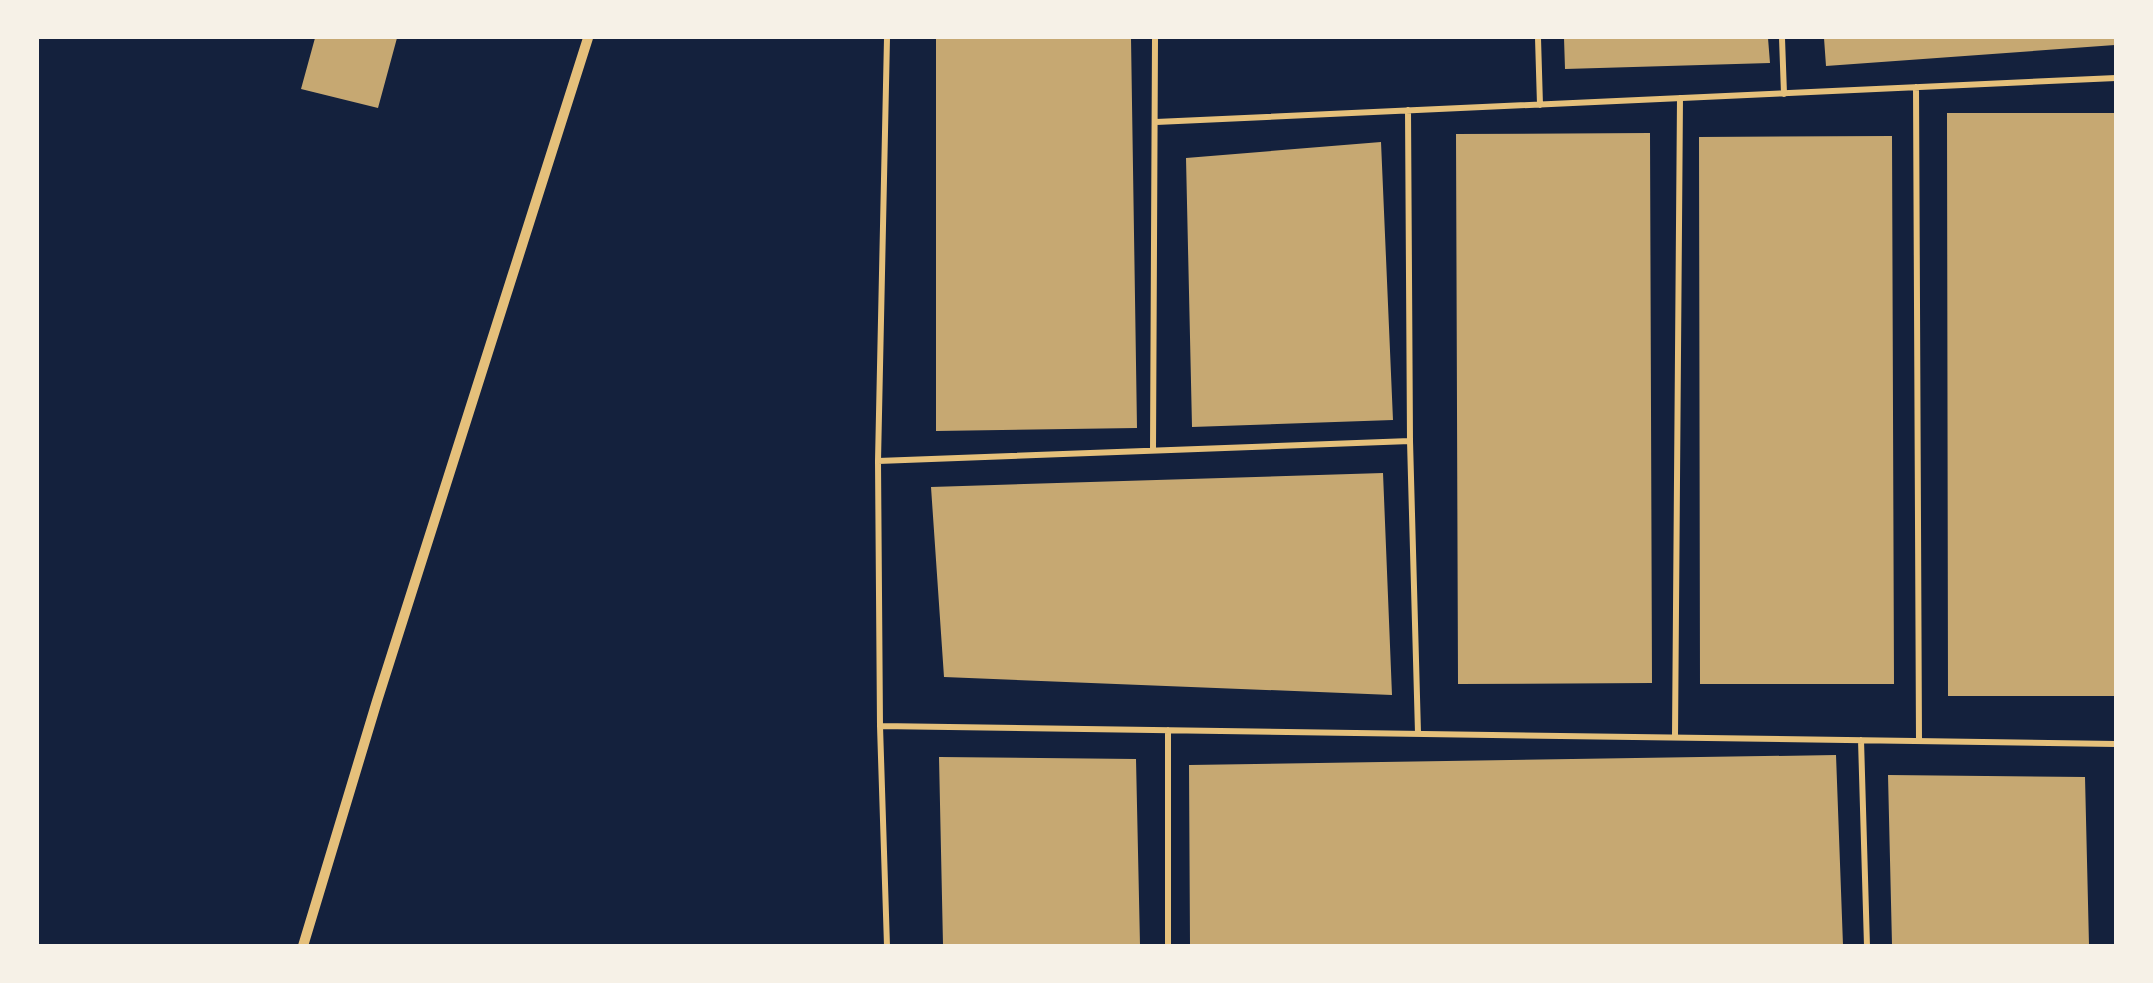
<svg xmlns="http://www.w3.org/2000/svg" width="2153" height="983" font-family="Commissioner,sans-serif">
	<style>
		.building { fill: #c6a872 }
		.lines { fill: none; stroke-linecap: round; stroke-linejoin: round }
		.minor { stroke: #e5c07b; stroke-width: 6 }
		.tertiary { stroke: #e5c07b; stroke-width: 10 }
	</style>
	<rect width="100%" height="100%" fill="#14213d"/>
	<path class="building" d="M 315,38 L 397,38 L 378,108 L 301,89 Z
		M 936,38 L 1131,38 L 1137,428 L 936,431 Z
		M 1564,38 L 1768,38 L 1770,63 L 1565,69 Z
		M 1824,38 L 2115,38 L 2115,45 L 1826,66 Z
		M 1947,113 L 2115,113 L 2115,696 L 1948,696 Z
		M 1650,133 L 1652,683 L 1458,684 L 1456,134 Z
		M 1892,136 L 1894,684 L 1700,684 L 1699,137 Z
		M 1381,142 L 1393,420 L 1192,427 L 1186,158 Z
		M 1383,473 L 1392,695 L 944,677 L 931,487 Z
		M 1836,755 L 1843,945 L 1190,945 L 1189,765 Z
		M 939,757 L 1136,759 L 1140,945 L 943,945 Z
		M 1888,775 L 2085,777 L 2089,945 L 1892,945 Z"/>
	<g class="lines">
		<path class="minor" d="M 1538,38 L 1540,105
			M 1782,38 L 1784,94
			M 1916,87 L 1919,741
			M 1408,110 L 1410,441 L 1418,733
			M 1156,122 L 2116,78
			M 1153,450 L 1155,38
			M 878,461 L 1410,441
			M 880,726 L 2116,744
			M 1168,730 L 1168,946
			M 1675,737 L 1680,98
			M 1861,740 L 1867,946
			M 887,946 L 880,726 L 878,461 L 887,38"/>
		<path class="tertiary" d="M 303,946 L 377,701 L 588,38"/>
	</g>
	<rect width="2153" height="983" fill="none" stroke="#f6f1e7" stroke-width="78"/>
</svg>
